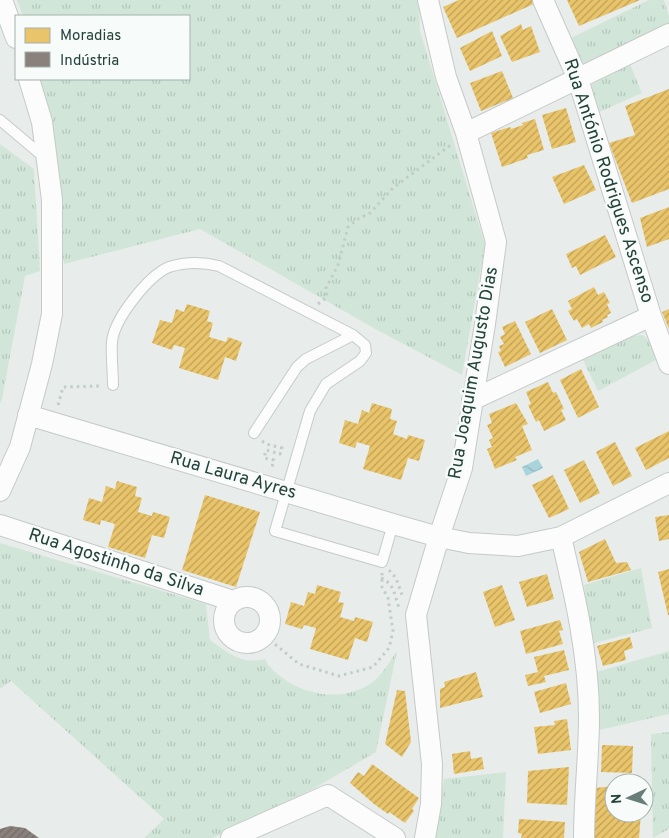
<svg xmlns="http://www.w3.org/2000/svg" width="669" height="838" font-family="Overpass,sans-serif">
	<style>
		.grass { fill: url(#grass-tufts) }
		.water { fill: url(#water-waves) }
		.homes { fill: url(#homes-hatch) }
		.industry { fill: url(#industry-hatch) }
		.lines { fill: none; stroke-linecap: round; stroke-linejoin: round }
		.lane-casing { stroke: #c5cac8; stroke-width: 12 }
		.street-casing { stroke: #c5cac8; stroke-width: 22 }
		.path { stroke: #c3ccca; stroke-width: 3; stroke-dasharray: 2.5 4; stroke-linecap: butt }
		.lane { stroke: #fcfcfc; stroke-width: 10 }
		.street { stroke: #fcfcfc; stroke-width: 20 }
		.labels { text-anchor: middle; dominant-baseline: central; stroke-width: 5; stroke-linejoin: round; paint-order: stroke }
		.street-label { font-size: 18px; fill: #24423a; stroke: #f7fbf9 }
	</style>
	<defs>
		<pattern id="grass-tufts" width="24" height="20" patternUnits="userSpaceOnUse" patternTransform="scale(1.25)"><rect width="24" height="20" fill="#d1e6d8"/><path d="M3 7l-1-3M5 7V3M7 7l1-3M15 17l-1-3M17 17v-4M19 17l1-3" fill="none" stroke="#b3c6ba"/></pattern>
		<pattern id="water-waves" width="16" height="10" patternUnits="userSpaceOnUse" patternTransform="scale(1.25)"><rect width="16" height="10" fill="#a9d4db"/><path d="M0 5q4-4 8 0t8 0" fill="none" stroke="#91b7bd"/></pattern>
		<pattern id="homes-hatch" width="6" height="6" patternUnits="userSpaceOnUse" patternTransform="scale(1.25)"><rect width="6" height="6" fill="#e9c46a"/><path d="M-1 1l2-2M0 6l6-6M5 7l2-2" fill="none" stroke="#bda158"/></pattern>
		<pattern id="industry-hatch" width="6" height="6" patternUnits="userSpaceOnUse" patternTransform="scale(1.25)"><rect width="6" height="6" fill="#8a817c"/><path d="M-1 1l2-2M0 6l6-6M5 7l2-2" fill="none" stroke="#716b67"/></pattern>
	</defs>
	<rect width="100%" height="100%" fill="#e8edeb"/>
	<path class="grass" d="M 17,0 L 419,0 L 420,31 L 485,245 L 462,375 L 379,331 L 200,229 L 64,264 L 40,79 L 189,79 L 189,16 L 23,16 Z
		M 649,0 L 664,0 L 669,16 L 669,25 L 587,64 L 580,61 L 571,38 Z
		M 629,62 L 642,93 L 597,113 L 589,86 Z
		M 0,144 L 34,169 L 40,271 L 25,276 L 2,399 L 0,404 Z
		M 643,335 L 651,343 L 656,360 L 598,391 L 583,360 L 632,336 Z
		M 0,543 L 206,604 L 210,640 C 229,653 240,665 265,659 C 269,668 278,675 287,681 C 312,697 344,700 370,684 C 382,676 389,662 397,651 L 376,752 L 313,789 L 213,838 L 144,838 L 164,819 L 11,681 L 0,689 Z
		M 641,568 L 652,628 L 590,644 L 584,585 Z
		M 669,651 L 669,714 L 599,730 L 596,672 Z
		M 669,732 L 669,829 L 653,838 L 651,734 Z
		M 506,772 L 503,838 L 433,838 L 444,779 Z"/>
	<path class="water" d="M 538,459 L 543,468 L 526,476 L 522,467 Z"/>
	<path class="homes" d="M 459,0 L 534,0 L 536,3 L 457,38 L 443,7 Z
		M 567,0 L 640,0 L 579,26 Z
		M 521,24 L 523,30 L 531,26 L 540,52 L 512,62 L 500,36 Z
		M 492,31 L 502,56 L 470,71 L 460,48 Z
		M 502,71 L 513,98 L 481,111 L 470,83 Z
		M 669,89 L 669,189 L 632,203 L 609,143 L 635,135 L 625,106 Z
		M 566,108 L 576,142 L 552,149 L 542,115 Z
		M 535,119 L 544,150 L 527,155 L 528,158 L 502,167 L 491,133 L 510,127 L 511,129 L 523,125 L 522,123 Z
		M 584,165 L 596,190 L 564,204 L 552,177 Z
		M 669,207 L 669,239 L 647,247 L 640,218 Z
		M 605,235 L 616,257 L 580,275 L 576,266 L 572,268 L 566,254 Z
		M 594,287 L 598,295 L 604,292 L 610,303 L 607,304 L 611,313 L 607,315 L 608,317 L 602,320 L 603,322 L 591,328 L 589,324 L 582,328 L 577,319 L 574,321 L 568,311 L 572,309 L 568,301 Z
		M 187,304 L 210,311 L 207,321 L 213,323 L 209,337 L 226,342 L 228,337 L 242,342 L 236,361 L 225,357 L 218,380 L 179,368 L 185,348 L 174,345 L 172,350 L 152,343 L 160,320 L 172,323 L 176,309 L 184,312 Z
		M 552,309 L 567,340 L 540,353 L 525,322 Z
		M 669,309 L 669,329 L 662,312 Z
		M 515,321 L 531,354 L 505,367 L 498,352 L 501,351 L 499,346 L 504,344 L 500,337 L 505,334 L 502,327 Z
		M 581,369 L 599,407 L 578,418 L 560,380 Z
		M 548,382 L 553,393 L 556,392 L 564,409 L 561,410 L 566,420 L 544,431 L 539,420 L 536,422 L 528,405 L 531,404 L 526,392 Z
		M 372,403 L 392,409 L 390,419 L 397,421 L 393,434 L 407,439 L 408,435 L 425,440 L 419,461 L 408,458 L 401,480 L 363,469 L 370,446 L 357,442 L 355,448 L 339,443 L 345,420 L 358,424 L 362,410 L 369,413 Z
		M 516,403 L 528,424 L 522,426 L 532,450 L 515,457 L 517,460 L 495,469 L 487,449 L 492,447 L 489,440 L 493,438 L 487,425 L 492,423 L 489,414 Z
		M 669,431 L 669,458 L 646,470 L 635,448 Z
		M 615,442 L 632,476 L 613,486 L 596,452 Z
		M 584,460 L 600,493 L 580,503 L 564,470 Z
		M 553,475 L 569,509 L 549,518 L 532,485 Z
		M 117,481 L 137,487 L 135,496 L 142,498 L 138,512 L 152,516 L 153,512 L 170,517 L 164,538 L 152,535 L 145,558 L 108,547 L 115,524 L 101,520 L 100,525 L 83,520 L 89,498 L 102,502 L 106,486 L 115,489 Z
		M 205,495 L 260,512 L 236,587 L 182,570 Z
		M 669,515 L 669,539 L 659,541 L 655,517 Z
		M 605,539 L 616,563 L 627,562 L 631,570 L 588,582 L 579,552 Z
		M 669,569 L 669,615 L 668,615 L 658,572 Z
		M 547,574 L 554,599 L 527,607 L 519,582 Z
		M 317,585 L 341,592 L 338,602 L 344,603 L 340,617 L 354,621 L 355,617 L 373,622 L 367,642 L 355,638 L 348,660 L 310,649 L 316,628 L 304,625 L 302,629 L 285,624 L 291,602 L 304,606 L 308,592 L 315,594 Z
		M 502,585 L 515,620 L 495,627 L 483,592 Z
		M 560,620 L 563,630 L 559,631 L 563,644 L 526,654 L 520,631 Z
		M 630,637 L 633,648 L 624,651 L 626,660 L 603,666 L 597,646 Z
		M 564,650 L 569,670 L 544,676 L 546,682 L 528,686 L 525,675 L 538,672 L 534,657 Z
		M 476,672 L 483,697 L 440,708 L 440,689 L 445,687 L 444,682 Z
		M 566,683 L 571,704 L 540,713 L 534,692 Z
		M 397,690 L 405,691 L 411,742 L 402,757 L 385,744 Z
		M 567,719 L 571,750 L 538,754 L 534,727 L 555,725 L 554,721 Z
		M 602,745 L 633,746 L 632,773 L 601,772 Z
		M 470,751 L 471,759 L 482,757 L 484,769 L 454,774 L 452,754 Z
		M 372,764 L 419,798 L 412,809 L 414,811 L 405,823 L 389,812 L 388,814 L 374,804 L 350,783 L 358,772 L 364,776 Z
		M 569,767 L 567,805 L 527,803 L 528,771 Z
		M 614,786 L 614,813 L 641,813 L 639,838 L 595,838 L 595,788 Z
		M 519,819 L 565,822 L 564,838 L 521,838 L 522,834 L 518,833 Z"/>
	<path class="industry" d="M 10,826 L 25,828 L 39,838 L 0,838 L 0,829 Z"/>
	<g class="lines">
		<defs>
			<path id="lane" d="M 0,120 L 45,158
				M 113,385 C 113,371 111,356 112,342 C 114,319 148,276 169,267 C 185,262 203,262 219,266 L 353,335 L 365,345 L 366,353 L 360,361 L 326,384 L 310,411 L 275,531 L 382,562 L 393,524
				M 254,433 L 297,367 L 306,359 L 353,335"/>
			<path id="street" d="M 2,0 L 16,38
				M 543,0 L 578,79 L 651,316 L 669,364
				M 466,133 L 669,34
				M 472,400 L 651,316
				M 28,415 L 393,524 L 439,537 L 469,543 L 518,546 L 561,537 L 669,483
				M 0,491 L 20,447 L 42,364 L 52,314 L 52,200 L 42,122 L 29,79
				M 0,525 L 233,601
				M 561,537 C 575,596 589,656 589,717 C 589,757 584,798 584,838
				M224 620a23 23 0 1 1 46 0a23 23 0 1 1-46 0Z
				M 231,838 L 328,795 L 395,838
				M 425,838 L 431,804 L 432,764 L 416,615 L 439,537 L 462,468 L 485,324 L 496,242 L 466,133 L 446,77 L 428,0"/>
		</defs>
		<use href="#lane" class="lane-casing"/>
		<use href="#street" class="street-casing"/>
		<path class="path" d="M 318,304 L 327,297 L 326,288 L 338,265 L 348,227 L 358,219 L 370,213 L 393,188 L 452,144
			M 58,405 L 63,387 L 100,386
			M 262,441 L 266,444 L 282,448 L 280,454 L 266,450 L 264,458 L 274,460 L 271,470
			M 389,570 L 396,578 L 402,595
			M 381,578 C 394,583 395,596 399,608
			M 265,636 L 299,664 L 339,676 L 373,667 L 389,648 L 393,631 L 388,598 L 382,587 L 382,573"/>
		<use href="#lane" class="lane"/>
		<use href="#street" class="street"/>
	</g>
	<g class="labels">
		<g class="street-label">
			<text transform="translate(608 181) rotate(72)">Rua António Rodrigues Ascenso</text>
			<text transform="translate(474 373) rotate(-80)">Rua Joaquim Augusto Dias</text>
			<text transform="translate(233 476) rotate(16)">Rua Laura Ayres</text>
			<text transform="translate(116 563) rotate(18)">Rua Agostinho da Silva</text>
		</g>
	</g>
	<rect x="15" y="15" width="175" height="65" fill="#f7fbf9" stroke="#a3b1ad"/>
	<rect x="25" y="28" width="25" height="15" fill="#e9c46a" stroke="#a3b1ad"/>
	<text x="60" y="40" font-size="15" fill="#24423a">Moradias</text>
	<rect x="25" y="52" width="25" height="15" fill="#8a817c" stroke="#a3b1ad"/>
	<text x="60" y="65" font-size="15" fill="#24423a">Indústria</text>
	<g transform="translate(629 798) rotate(266)"><circle r="24" fill="#f7fbf9" stroke="#a3b1ad"/>
	<path d="M0-4L9 19L0 12L-9 19Z" fill="#697e78"/>
	<text y="-8" font-size="14" font-weight="bold" text-anchor="middle" fill="#24423a">N</text>
	</g>
</svg>
